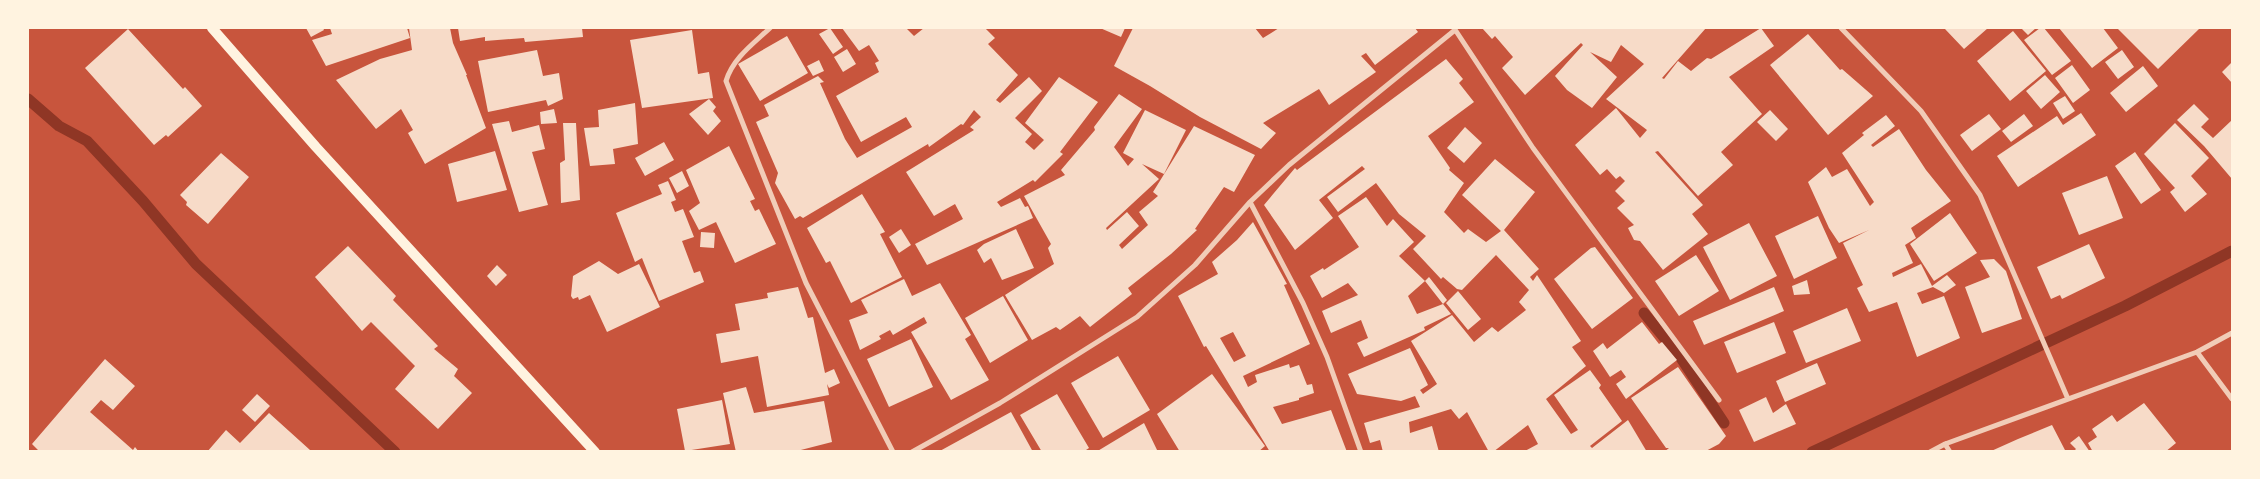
<svg xmlns="http://www.w3.org/2000/svg" width="2260" height="479" font-family="Manrope,sans-serif">
	<style>
		.lines { fill: none; stroke-linecap: round; stroke-linejoin: round }
		.stream { stroke: #8f3625; stroke-width: 11 }
		.building { fill: #f7dbc8; fill-rule: evenodd }
		.minor { stroke: #f1ccb7; stroke-width: 5 }
		.secondary { stroke: #fff3e0; stroke-width: 10 }
	</style>
	<rect width="100%" height="100%" fill="#c8553d"/>
	<g class="lines">
		<path class="stream" d="M 28,99 L 59,126 L 87,141 L 143,201 L 196,264 L 395,452
			M 1644,313 L 1681,358 L 1724,423
			M 1812,452 L 2125,306 L 2232,251"/>
	</g>
	<path class="building" d="M 306,28 L 323,28 L 324,30 L 311,37 Z
		M 330,28 L 407,28 L 410,38 L 326,66 L 312,40 L 332,34 Z
		M 409,28 L 450,28 L 453,43 L 467,75 L 466,75 L 486,128 L 425,164 L 408,133 L 413,130 L 401,109 L 376,129 L 336,80 L 380,59 L 412,50 Z
		M 458,28 L 582,28 L 583,37 L 525,42 L 524,38 L 485,41 L 485,37 L 460,41 Z
		M 830,28 L 843,47 L 833,54 L 819,34 Z
		M 842,28 L 906,28 L 914,36 L 924,28 L 985,28 L 995,38 L 988,44 L 1018,75 L 996,100 L 1000,103 L 1029,77 L 1042,91 L 1015,118 L 1032,134 L 1025,142 L 1034,150 L 1044,140 L 1025,123 L 1059,77 L 1098,102 L 1060,152 L 1063,154 L 1035,182 L 1033,180 L 997,202 L 1001,207 L 1020,198 L 1025,207 L 1028,206 L 1033,218 L 927,265 L 915,244 L 963,219 L 955,204 L 934,216 L 906,172 L 974,130 L 970,127 L 981,117 L 974,110 L 963,125 L 961,124 L 929,147 L 928,144 L 803,218 L 800,216 L 795,219 L 775,183 L 778,173 L 756,122 L 769,116 L 764,105 L 818,76 L 824,82 L 820,83 L 845,139 L 857,158 L 912,127 L 906,117 L 861,142 L 836,96 L 879,72 L 875,63 L 879,61 L 869,45 L 859,51 Z
		M 1100,28 L 1125,28 L 1121,37 Z
		M 1133,28 L 1255,28 L 1263,38 L 1279,28 L 1415,28 L 1418,32 L 1375,65 L 1366,53 L 1361,56 L 1376,72 L 1329,105 L 1319,89 L 1263,123 L 1276,133 L 1261,149 L 1200,117 L 1150,86 L 1114,66 Z
		M 1482,28 L 1706,28 L 1662,78 L 1664,79 L 1678,61 L 1691,71 L 1707,58 L 1711,59 L 1761,28 L 1774,46 L 1729,77 L 1762,114 L 1721,152 L 1733,165 L 1698,196 L 1658,151 L 1655,152 L 1703,205 L 1692,214 L 1708,234 L 1663,270 L 1640,241 L 1634,240 L 1628,228 L 1634,225 L 1617,208 L 1625,201 L 1615,191 L 1625,181 L 1620,176 L 1616,179 L 1607,169 L 1600,175 L 1575,145 L 1616,108 L 1640,138 L 1647,130 L 1606,99 L 1644,64 L 1621,45 L 1611,62 L 1590,52 L 1617,77 L 1592,108 L 1567,90 L 1555,76 L 1583,45 L 1581,43 L 1525,95 L 1502,68 L 1513,57 L 1495,36 L 1492,39 Z
		M 1946,28 L 1988,28 L 1964,49 L 1945,29 Z
		M 2021,28 L 2036,28 L 2028,35 Z
		M 2040,28 L 2044,28 L 2071,61 L 2052,75 L 2024,40 Z
		M 2059,28 L 2103,28 L 2118,48 L 2092,68 Z
		M 2117,28 L 2198,28 L 2199,29 L 2158,69 Z
		M 128,29 L 183,89 L 185,87 L 202,106 L 168,137 L 166,135 L 154,145 L 85,68 Z
		M 692,30 L 698,74 L 709,72 L 713,98 L 642,108 L 630,40 Z
		M 2013,31 L 2046,71 L 2010,101 L 1977,61 Z
		M 1808,34 L 1840,70 L 1842,69 L 1873,96 L 1828,135 L 1770,65 Z
		M 787,36 L 808,73 L 760,101 L 738,64 Z
		M 847,49 L 856,64 L 843,72 L 834,57 Z
		M 537,50 L 543,76 L 559,73 L 563,99 L 548,106 L 546,100 L 488,112 L 478,61 Z
		M 2122,50 L 2134,67 L 2118,79 L 2105,62 Z
		M 1446,59 L 1463,79 L 1459,83 L 1474,102 L 1428,136 L 1450,168 L 1449,170 L 1464,183 L 1444,212 L 1464,233 L 1468,229 L 1486,242 L 1501,231 L 1462,195 L 1495,159 L 1535,192 L 1504,230 L 1539,269 L 1530,277 L 1533,281 L 1537,275 L 1581,341 L 1572,347 L 1586,366 L 1546,399 L 1571,434 L 1578,430 L 1554,395 L 1590,370 L 1601,385 L 1599,388 L 1622,421 L 1590,446 L 1592,448 L 1628,420 L 1647,452 L 1523,452 L 1538,444 L 1528,425 L 1493,452 L 1489,452 L 1467,412 L 1459,419 L 1451,409 L 1409,422 L 1410,433 L 1432,426 L 1439,452 L 1383,452 L 1380,440 L 1370,443 L 1364,423 L 1420,407 L 1415,396 L 1401,401 L 1357,394 L 1348,374 L 1410,348 L 1428,385 L 1420,390 L 1423,394 L 1437,384 L 1411,341 L 1452,315 L 1474,342 L 1492,327 L 1498,332 L 1526,310 L 1519,302 L 1529,290 L 1496,255 L 1462,290 L 1457,289 L 1443,277 L 1441,279 L 1413,249 L 1426,236 L 1399,214 L 1376,183 L 1338,212 L 1327,197 L 1365,169 L 1362,166 L 1319,200 L 1333,218 L 1295,250 L 1264,205 L 1295,168 L 1297,170 Z
		M 819,60 L 824,71 L 813,76 L 807,66 Z
		M 2232,62 L 2232,83 L 2222,72 Z
		M 2072,65 L 2090,90 L 2073,103 L 2055,78 Z
		M 2143,66 L 2158,86 L 2126,112 L 2110,93 Z
		M 2045,75 L 2060,92 L 2041,109 L 2026,91 Z
		M 1119,94 L 1142,109 L 1114,147 L 1128,166 L 1134,159 L 1123,153 L 1145,110 L 1186,130 L 1164,174 L 1142,164 L 1159,179 L 1106,228 L 1107,230 L 1127,212 L 1139,226 L 1119,245 L 1122,249 L 1148,225 L 1139,212 L 1158,196 L 1153,192 L 1194,126 L 1255,155 L 1234,192 L 1224,187 L 1195,229 L 1197,230 L 1171,254 L 1128,288 L 1132,294 L 1090,327 L 1080,316 L 1060,330 L 1056,327 L 1032,340 L 1005,295 L 1054,264 L 1048,248 L 1051,244 L 1024,196 L 1065,175 L 1061,170 L 1095,130 L 1094,127 Z
		M 2065,96 L 2075,111 L 2063,119 L 2053,103 Z
		M 709,99 L 716,107 L 713,111 L 721,121 L 708,135 L 689,114 Z
		M 635,103 L 638,144 L 613,149 L 615,164 L 590,166 L 584,128 L 599,127 L 598,110 Z
		M 2194,104 L 2209,119 L 2201,127 L 2213,138 L 2232,120 L 2232,179 L 2204,146 L 2177,120 Z
		M 554,109 L 557,123 L 541,124 L 540,112 Z
		M 1770,110 L 1788,129 L 1776,141 L 1757,122 Z
		M 2081,113 L 2096,135 L 2018,187 L 1997,156 L 2057,116 L 2063,125 Z
		M 1989,114 L 2001,129 L 1972,151 L 1960,135 Z
		M 2024,114 L 2033,126 L 2011,142 L 2002,131 Z
		M 1886,115 L 1895,126 L 1871,145 L 1873,147 L 1899,129 L 1926,170 L 1951,201 L 1911,228 L 1916,238 L 1905,245 L 1913,263 L 1892,273 L 1893,277 L 1921,264 L 1932,286 L 1947,275 L 1956,285 L 1944,293 L 1933,287 L 1917,293 L 1922,304 L 1944,296 L 1960,338 L 1917,357 L 1897,302 L 1869,312 L 1857,288 L 1863,285 L 1843,243 L 1869,230 L 1839,243 L 1829,228 L 1808,182 L 1826,167 L 1832,177 L 1847,169 L 1870,206 L 1874,202 L 1842,153 L 1864,135 L 1862,133 Z
		M 509,121 L 512,132 L 539,125 L 545,149 L 532,152 L 548,205 L 519,212 L 492,124 Z
		M 563,123 L 576,123 L 580,200 L 561,203 L 560,163 L 565,160 Z
		M 2175,123 L 2209,158 L 2191,176 L 2207,194 L 2185,212 L 2170,192 L 2175,188 L 2144,154 Z
		M 1465,127 L 1482,143 L 1464,163 L 1447,148 Z
		M 664,142 L 674,160 L 645,176 L 635,158 Z
		M 729,146 L 755,199 L 750,201 L 755,211 L 759,209 L 776,244 L 735,263 L 716,222 L 699,230 L 689,211 L 700,203 L 686,170 Z
		M 495,151 L 507,190 L 457,202 L 448,164 Z
		M 2135,152 L 2161,190 L 2141,204 L 2115,166 Z
		M 221,153 L 249,177 L 208,224 L 186,205 L 187,202 L 180,195 Z
		M 682,171 L 689,186 L 677,193 L 669,178 Z
		M 2107,176 L 2123,218 L 2079,235 L 2062,193 Z
		M 668,181 L 676,200 L 671,202 L 675,212 L 683,209 L 694,237 L 682,241 L 694,273 L 700,271 L 704,282 L 659,301 L 642,258 L 635,262 L 616,213 L 662,194 L 658,185 Z
		M 862,194 L 885,232 L 880,234 L 902,277 L 851,303 L 830,261 L 826,263 L 807,228 Z
		M 1366,197 L 1387,226 L 1393,219 L 1414,242 L 1399,256 L 1425,281 L 1408,296 L 1417,314 L 1443,304 L 1451,314 L 1424,327 L 1425,330 L 1364,357 L 1357,343 L 1368,338 L 1361,320 L 1331,333 L 1322,311 L 1358,295 L 1348,283 L 1322,298 L 1310,276 L 1323,268 L 1324,270 L 1359,247 L 1338,216 Z
		M 1950,213 L 1977,253 L 1934,281 L 1910,244 Z
		M 1818,216 L 1837,258 L 1794,279 L 1775,236 Z
		M 1253,222 L 1287,284 L 1284,285 L 1310,344 L 1243,376 L 1248,387 L 1257,382 L 1255,375 L 1289,364 L 1290,368 L 1299,365 L 1307,385 L 1312,384 L 1314,393 L 1299,398 L 1299,400 L 1273,407 L 1282,424 L 1331,410 L 1347,452 L 1270,452 L 1206,346 L 1204,347 L 1178,296 L 1218,274 L 1212,262 L 1237,240 ZM 1233,332 L 1246,356 L 1234,362 L 1220,338 Z
		M 1749,223 L 1777,276 L 1730,300 L 1703,247 Z
		M 901,229 L 911,245 L 899,253 L 889,237 Z
		M 1016,229 L 1034,268 L 1002,280 L 991,258 L 984,263 L 977,250 L 984,244 Z
		M 701,232 L 715,233 L 714,248 L 700,247 Z
		M 2089,244 L 2105,278 L 2062,299 L 2060,295 L 2051,299 L 2037,267 Z
		M 348,246 L 396,296 L 393,300 L 438,346 L 434,349 L 458,369 L 454,376 L 472,393 L 438,429 L 395,389 L 415,366 L 371,322 L 362,331 L 315,277 Z
		M 1595,247 L 1633,298 L 1592,329 L 1554,279 L 1591,248 Z
		M 1696,255 L 1719,291 L 1679,316 L 1655,281 Z
		M 1994,259 L 2006,271 L 2022,319 L 1982,333 L 1965,287 L 1990,277 L 1980,260 Z
		M 599,261 L 618,274 L 639,264 L 660,307 L 607,332 L 590,295 L 579,300 L 578,297 L 573,299 L 571,296 L 573,276 Z
		M 497,265 L 507,275 L 496,286 L 487,276 Z
		M 1429,277 L 1447,300 L 1443,304 L 1425,281 Z
		M 904,279 L 912,296 L 940,283 L 971,335 L 965,339 L 989,380 L 951,400 L 911,332 L 927,323 L 924,317 L 893,335 L 890,330 L 879,336 L 881,339 L 860,350 L 849,320 L 868,313 L 861,300 Z
		M 1807,280 L 1810,294 L 1794,295 L 1792,286 Z
		M 798,287 L 808,318 L 813,317 L 825,373 L 834,369 L 840,383 L 829,388 L 827,384 L 829,395 L 767,407 L 758,356 L 721,363 L 716,334 L 740,330 L 735,304 L 768,298 L 767,293 Z
		M 1774,287 L 1784,311 L 1704,345 L 1693,321 Z
		M 1458,291 L 1481,319 L 1468,330 L 1446,303 Z
		M 1003,296 L 1028,340 L 990,363 L 965,318 Z
		M 1847,308 L 1861,341 L 1806,363 L 1793,331 Z
		M 1642,322 L 1659,344 L 1662,342 L 1677,360 L 1626,399 L 1616,384 L 1626,377 L 1621,370 L 1610,377 L 1593,351 L 1603,343 L 1607,349 Z
		M 1774,322 L 1786,353 L 1737,373 L 1724,342 Z
		M 911,339 L 933,387 L 889,407 L 867,359 Z
		M 1118,356 L 1150,410 L 1103,438 L 1071,383 Z
		M 105,359 L 135,386 L 113,410 L 101,400 L 90,412 L 133,450 L 135,447 L 139,452 L 36,452 L 38,450 L 32,444 Z
		M 1817,363 L 1826,384 L 1785,402 L 1776,381 Z
		M 1678,367 L 1726,436 L 1719,444 L 1704,452 L 1664,452 L 1669,448 L 1666,448 L 1631,398 Z
		M 1212,374 L 1265,446 L 1258,452 L 1180,452 L 1157,414 Z
		M 746,387 L 754,413 L 824,401 L 832,442 L 793,452 L 736,452 L 723,393 Z
		M 257,394 L 270,406 L 255,422 L 242,410 Z
		M 1057,394 L 1089,448 L 1083,452 L 1042,452 L 1020,415 Z
		M 1766,397 L 1773,413 L 1786,404 L 1796,424 L 1754,442 L 1739,410 Z
		M 722,400 L 730,444 L 685,451 L 677,409 Z
		M 2144,403 L 2176,443 L 2165,452 L 2093,452 L 2088,443 L 2097,437 L 2092,429 L 2112,415 L 2117,422 Z
		M 1011,412 L 1033,452 L 938,452 Z
		M 269,413 L 310,450 L 207,452 L 226,430 L 240,443 Z
		M 1144,423 L 1158,452 L 1096,452 Z
		M 2052,425 L 2066,452 L 1989,452 L 2018,439 Z
		M 2079,436 L 2090,452 L 2073,452 L 2076,449 L 2070,443 Z"/>
	<g class="lines">
		<path class="minor" d="M 770,28 C 753,44 733,58 726,81 L 806,283 L 893,452
			M 1454,28 L 1533,148 L 1719,400
			M 1841,28 L 1921,111 L 1980,195 L 2068,399
			M 1250,202 L 1303,303 L 1327,357 L 1361,452
			M 2197,352 L 2232,399
			M 1945,444 L 1950,452
			M 912,452 L 1000,403 L 1137,317 L 1195,265 L 1250,202 L 1289,165 L 1455,30
			M 1930,452 L 1945,444 L 2197,352 L 2232,333"/>
		<path class="secondary" d="M 212,28 L 316,147 L 595,452"/>
	</g>
	<rect width="2260" height="479" fill="none" stroke="#fff3e0" stroke-width="58"/>
</svg>
